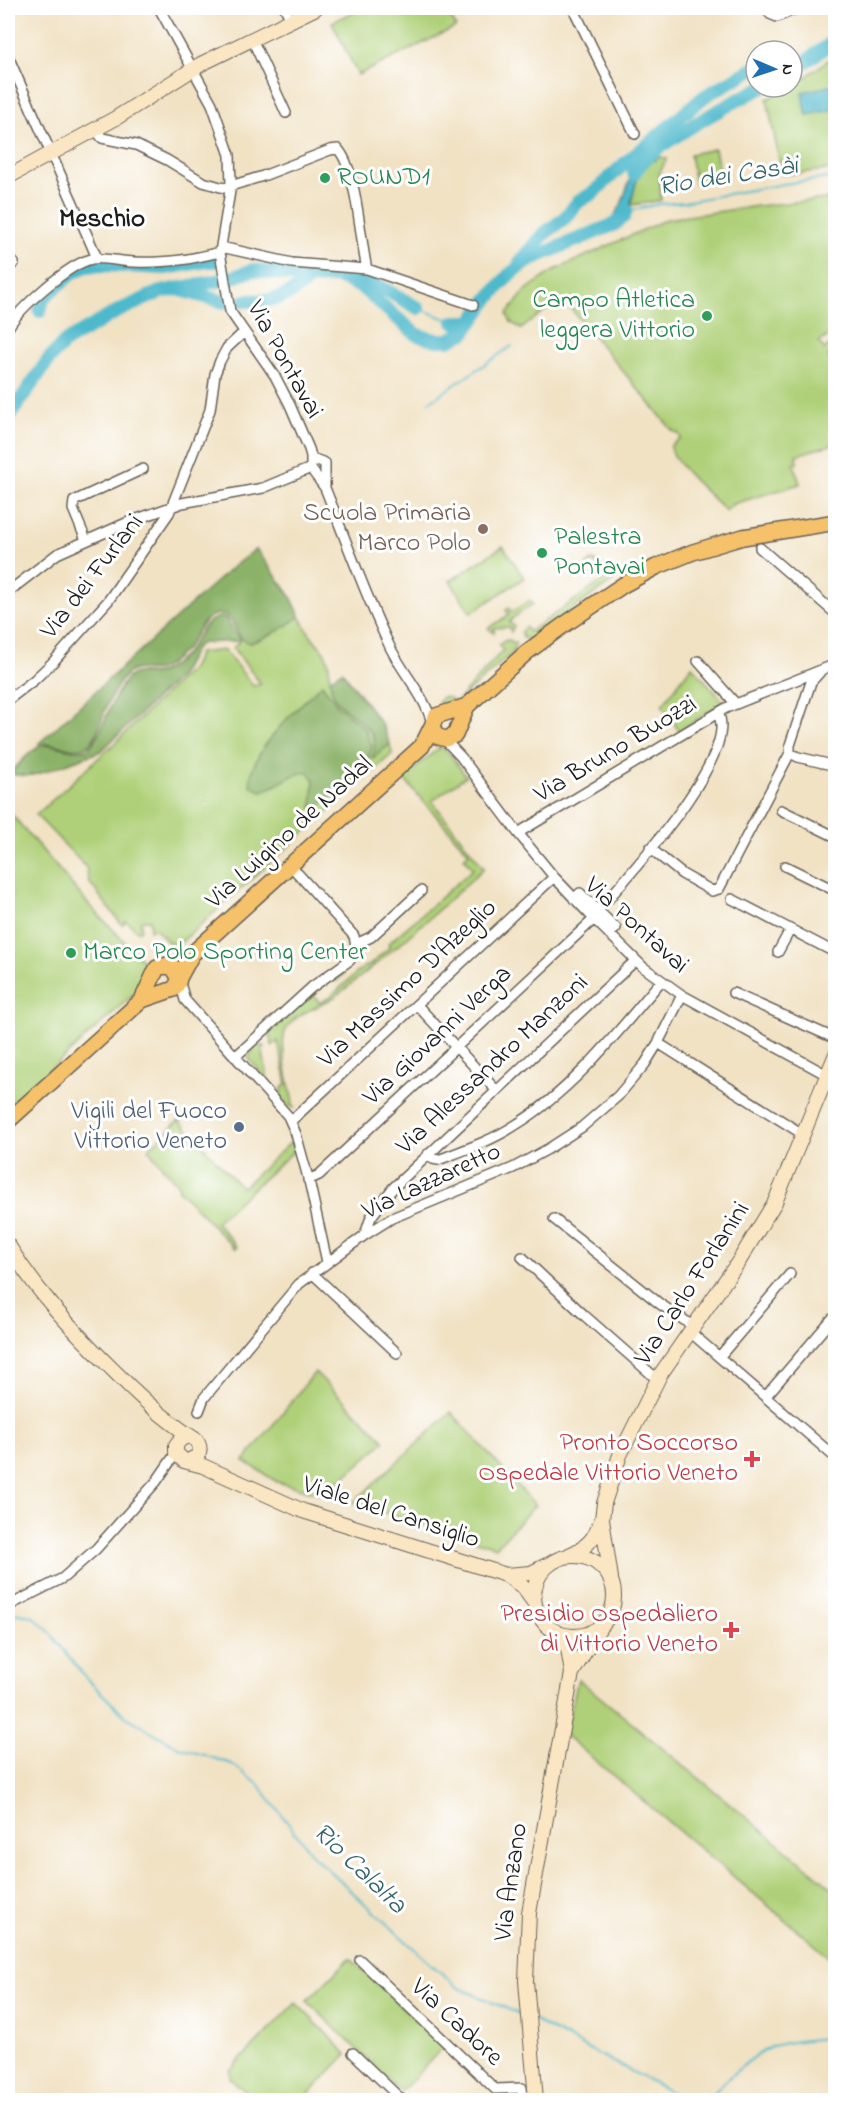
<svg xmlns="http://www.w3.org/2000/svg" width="843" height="2108" font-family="'Indie Flower',sans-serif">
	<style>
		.green { fill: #afd078; stroke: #66764a; stroke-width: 1.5 }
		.forest { fill: #8bb268; stroke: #546742; stroke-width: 1.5 }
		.water { fill: #4fb9cc; stroke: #366a74; stroke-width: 1.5 }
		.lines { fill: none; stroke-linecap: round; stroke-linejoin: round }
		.stream { stroke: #4fb9cc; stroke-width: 2 }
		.river { stroke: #4fb9cc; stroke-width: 14 }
		.street-casing { stroke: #676157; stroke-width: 12 }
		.secondary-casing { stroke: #676157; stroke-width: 16 }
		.primary-casing { stroke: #676157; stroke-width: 18 }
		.street { stroke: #fff; stroke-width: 9 }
		.secondary { stroke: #fbe6c4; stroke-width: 14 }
		.primary { stroke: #f5c16b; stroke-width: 15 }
		.leisure-dot { fill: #2e9e5b; stroke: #fff; stroke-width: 2 }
		.education-dot { fill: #8d6e63; stroke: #fff; stroke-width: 2 }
		.service-dot { fill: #5c6f8a; stroke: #fff; stroke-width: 2 }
		.health-dot { fill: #e0444e; stroke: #fff; stroke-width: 2 }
		.labels { text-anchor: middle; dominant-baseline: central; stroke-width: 6; stroke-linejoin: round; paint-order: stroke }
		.leisure-label { font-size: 26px; fill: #27864d; stroke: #fff; text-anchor: start }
		.street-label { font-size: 26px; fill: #1c1c1c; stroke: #fff }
		.education-label { font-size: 26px; fill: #785e54; stroke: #fff; text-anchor: end }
		.service-label { font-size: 26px; fill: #4e5e75; stroke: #fff; text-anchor: end }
		.health-label { font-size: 26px; fill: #be3a42; stroke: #fff; text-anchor: end }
		.water-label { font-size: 27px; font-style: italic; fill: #33636b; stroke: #fff }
		.neighbourhood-label { font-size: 27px; font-weight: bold; fill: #1c1c1c; stroke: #fff }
	</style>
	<rect width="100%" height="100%" fill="#fff"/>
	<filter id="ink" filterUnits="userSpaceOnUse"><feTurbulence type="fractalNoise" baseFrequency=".0167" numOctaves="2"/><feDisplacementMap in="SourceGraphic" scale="12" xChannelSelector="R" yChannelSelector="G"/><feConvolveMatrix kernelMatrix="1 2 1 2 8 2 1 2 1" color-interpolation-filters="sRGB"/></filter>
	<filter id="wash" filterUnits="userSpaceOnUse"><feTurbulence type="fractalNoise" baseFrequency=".008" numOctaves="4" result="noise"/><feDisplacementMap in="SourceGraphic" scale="24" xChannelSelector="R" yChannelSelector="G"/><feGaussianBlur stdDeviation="1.35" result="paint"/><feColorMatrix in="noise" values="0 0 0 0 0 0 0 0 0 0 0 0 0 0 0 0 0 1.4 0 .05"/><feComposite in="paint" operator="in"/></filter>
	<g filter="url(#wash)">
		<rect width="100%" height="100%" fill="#f1e2c4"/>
		<path class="green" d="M 363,8 L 446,8 L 456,27 L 358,75 L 332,22 Z
			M 835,55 L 835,169 L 782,175 L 767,99 L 792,87 Z
			M 715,149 L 721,180 L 695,184 L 690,154 Z
			M 660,157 L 667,158 L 659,174 L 661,200 L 631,205 C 635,180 638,169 660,157 Z
			M 835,198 L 835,332 L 819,342 L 824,349 L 835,341 L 835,365 L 828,355 L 835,368 L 836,436 L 833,437 L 834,444 L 796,455 L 798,463 L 794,464 L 800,484 L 733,504 L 726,511 C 714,499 669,461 671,445 L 681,438 L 678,433 L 673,431 L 567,304 L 554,304 L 521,329 L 511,322 L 507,314 L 526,290 L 555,270 L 667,219 L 758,206 Z
			M 503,546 L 524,578 L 471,613 L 450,581 Z
			M 593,560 L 603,565 L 614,577 L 614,580 L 530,639 L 523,638 L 521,632 L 525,627 L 529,632 L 605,579 L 594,561 L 581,570 Z
			M 530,600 L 533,604 L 513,618 L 509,623 L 514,626 L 511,632 L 509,627 L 494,628 L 494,633 L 488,628 L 509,615 L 506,610 L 509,608 L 512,612 Z
			M 300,616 C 303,622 306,629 310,634 C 324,654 329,650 330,679 L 342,671 L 382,725 L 390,744 L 392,754 L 178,945 L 168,942 L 155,928 L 150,930 L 150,920 L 141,920 L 141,929 L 138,931 L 126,921 L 122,925 L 89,882 L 86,867 L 36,815 L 116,742 L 193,667 L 199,653 L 224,650 L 253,686 L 261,684 L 233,648 L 240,641 L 240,637 L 250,643 C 269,637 285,628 300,616 Z
			M 509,640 L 515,643 L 514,651 L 457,702 L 438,703 L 442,697 L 451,698 L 456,702 L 503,650 L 499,645 L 504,641 Z
			M 692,666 L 724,702 L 679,731 L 662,705 Z
			M 440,747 L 448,752 L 466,776 L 432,801 L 484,868 C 436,913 388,956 336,996 C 320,1008 292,1013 285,1032 C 279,1047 291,1091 294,1108 L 288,1105 L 280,1096 L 282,1088 L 287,1084 L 278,1041 L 272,1046 L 269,1033 L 335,975 L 340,972 L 343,975 L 336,981 L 332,978 L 313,995 L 320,1003 L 330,997 L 365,966 L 367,967 L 390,947 L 388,944 L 473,869 L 464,858 L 469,853 L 403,778 Z
			M 8,810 L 90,906 L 147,965 L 142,984 L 135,993 L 8,1108 Z
			M 258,1045 L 266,1047 L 262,1047 L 268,1081 L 249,1059 L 250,1053 Z
			M 179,1120 L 242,1188 L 292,1141 L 295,1150 L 216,1222 L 237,1247 L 235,1249 L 179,1190 L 179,1186 L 148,1149 Z
			M 315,1372 L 385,1441 L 324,1495 L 277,1482 L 244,1461 Z
			M 451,1412 L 535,1505 L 496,1547 L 353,1503 Z
			M 578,1679 L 835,1890 L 835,1962 L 565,1735 Z
			M 350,1958 L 436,2039 L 445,2045 L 401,2092 L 307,2001 Z
			M 296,2003 L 347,2054 L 303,2100 L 255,2100 L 230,2078 L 230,2070 Z"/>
		<path class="forest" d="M 256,549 L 290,595 L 300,616 C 285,628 269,637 250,643 C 237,640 236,625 228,616 C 202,606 197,640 183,652 C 176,658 166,669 157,670 C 146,672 136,665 127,674 C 118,682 112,695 107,705 C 101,717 98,738 87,746 C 76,754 52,740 38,744 L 188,607 L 235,565 Z
			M 220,617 L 226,618 L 240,641 L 202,643 L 196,647 L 180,676 L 101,751 L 38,774 L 25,776 L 10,774 C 18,765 28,752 39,747 C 53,740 71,755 88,749 C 104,732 109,700 126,680 C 138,665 151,679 164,671 C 172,666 184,657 189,650 C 200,636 201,622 220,617 Z
			M 342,671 L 382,725 L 390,744 L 372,759 C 385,726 349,719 335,698 C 331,692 331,686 330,679 Z
			M 322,684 L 338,706 L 365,729 L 372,746 L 369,758 L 363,767 L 314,810 L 312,808 L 314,780 L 308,772 C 292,772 277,788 261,791 L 251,786 C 245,754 301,705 322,684 Z"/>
		<path class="water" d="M 835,85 L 835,109 L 807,115 L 802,92 Z
			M 643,160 C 634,179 634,210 620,222 L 610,223 L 621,205 L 635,165 L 639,161 Z"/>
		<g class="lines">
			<path class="stream" d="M 628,211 L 659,204 L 684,202 L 783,184 L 836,177
				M 418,308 L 454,322
				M 429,402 L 512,346
				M 8,1616 L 13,1613 L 32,1616 L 47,1629 L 86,1678 L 125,1716 L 178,1747 L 232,1764 L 258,1784 L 314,1857 L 432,1965 L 459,1988 L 524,2016
				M 535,2021 L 686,2100
				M 707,2100 C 722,2083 750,2057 771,2047 C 785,2041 819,2039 836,2037"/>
			<path class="river" d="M 778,51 L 781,49
				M 792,71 L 836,40
				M 623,165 L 705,96 L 756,67
				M 634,174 C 643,149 737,100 763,87
				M 520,262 L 545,233 L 564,219 L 578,202 L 593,193 L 622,166 L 643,160
				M 349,277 L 370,281 L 418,308
				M 177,289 L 224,302
				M 245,301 C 275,301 288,299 310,278
				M 40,311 L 43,298 L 72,273 L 86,266 L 104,265 L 165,268 L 207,261 L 218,261
				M 454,322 L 472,322
				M 8,418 L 49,359 L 65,342 L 118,311 L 160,292 L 228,279 L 253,270 L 310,278 L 338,277 L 361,287 L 417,335 L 436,340 L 448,340 L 464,333 L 488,299 L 508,276 L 519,267 L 540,255 L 615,224 L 624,216 L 626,210"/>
		</g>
	</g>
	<g filter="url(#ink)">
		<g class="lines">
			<defs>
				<path id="street" d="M 159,8 L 212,104 L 230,155 L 231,185 L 220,252 L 230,311 L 275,376 L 290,405 L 309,449 L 311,456 L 311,469 L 325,488 C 346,540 365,595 390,647 C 402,672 425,696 432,723
					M 285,8 L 291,20
					M 573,8 L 635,134
					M 766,8 L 770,14 L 777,17 L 798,8
					M 252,39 L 286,113
					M 8,56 C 37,123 68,190 97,258
					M 96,130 L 102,138 L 136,145 L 167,160 L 203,182 L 224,188 L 263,176 L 330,150 L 338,149 C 357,170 360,240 367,269
					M 221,247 L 292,263 L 367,269 L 473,305
					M 8,268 L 14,263
					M 8,328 C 19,308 70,263 92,259 C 105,257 121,262 134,262 C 168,263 188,260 220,252
					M 311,464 L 317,460 L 325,463 L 325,486
					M 86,540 L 73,509 L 74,501 L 143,469
					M 760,548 L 836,614
					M 8,592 L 57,554 L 126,523 L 182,503 L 263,488 L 311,468
					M 698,661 L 736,704
					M 8,700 L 34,680 L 53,662 L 108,601 L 169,513 L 210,410 L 215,374 L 220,361 L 227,348 L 243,333
					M 444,739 L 461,757 L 518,833 L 554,877 L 594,919 L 643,967 L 682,995 L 827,1075
					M 790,753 L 798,757 L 836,766
					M 781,810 L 836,837
					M 518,833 L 726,708 L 836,664
					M 650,848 L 682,874 L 712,891 L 719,889 L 790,753 L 790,745 L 811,682 L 820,672
					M 785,866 L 836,891
					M 574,899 L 580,893 L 616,928 L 609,934
					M 732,899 L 836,953
					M 598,911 C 625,879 741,755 718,713
					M 356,944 L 371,937 L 421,891
					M 778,952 L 790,930
					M 179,980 L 185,1000 L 288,1116 L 296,1134 L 310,1185 L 327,1262
					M 733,993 L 836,1039
					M 417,1005 L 496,1090
					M 658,1043 L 804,1135
					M 235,1057 L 312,987 L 350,960 L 356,947 L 354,936 L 291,866
					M 291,1121 L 554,877
					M 428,1154 L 433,1159 L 438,1160 C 464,1150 491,1141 514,1126 C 573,1090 617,1033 661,981
					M 308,1180 L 319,1175 L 594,919
					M 554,1219 L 660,1304 L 693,1326
					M 365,1235 L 371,1217 L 393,1188 L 636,960
					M 522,1257 L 585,1316 L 658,1380
					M 312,1273 L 397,1353
					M 689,1331 L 836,1458
					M 720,1356 L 790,1274
					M 766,1396 L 832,1319
					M 199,1411 L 204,1398 L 299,1284 L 365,1235 L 392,1218 L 513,1168 L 548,1149 L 582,1127 L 618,1096 L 645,1064 L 658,1043 L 682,995
					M 8,1606 L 63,1578 L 96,1549 L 156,1482 L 176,1453
					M 360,1960 L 495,2089 L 522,2088 L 523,2100
					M 353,2053 L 402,2100"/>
				<path id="secondary" d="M 8,177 L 116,118 L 201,64 L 316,8
					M 8,1245 C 37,1292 70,1327 109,1366 C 135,1392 162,1418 193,1438
					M 188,1461 L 198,1456 C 202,1447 198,1439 189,1436 L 181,1439 L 176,1445 L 176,1453 L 184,1461 L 203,1466 L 303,1511 L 506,1575 L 531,1573 L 547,1565
					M 569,1555 C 586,1548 595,1539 601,1521
					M534 1596a40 40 0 1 1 80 0a40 40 0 1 1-80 0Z
					M 506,1575 L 523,1587 L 535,1604
					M 611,1578 L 602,1519 L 604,1503 L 620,1455 L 660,1375 L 739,1261 L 775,1202 L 836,1054
					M 555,1632 L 568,1649 L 572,1673
					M 536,2100 L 526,1981 L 529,1913 L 572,1673 L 600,1627"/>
				<path id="primary" d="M 467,706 L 455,735 L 446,739 L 436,736 L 432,726 L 436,716 L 467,706 L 527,652 L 561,627 L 623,585 L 656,567 L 693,552 L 743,537 L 836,522
					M 179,978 L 192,954 L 422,746 L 432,726
					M 142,1000 L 157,968 L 171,964
					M 8,1121 L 142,1000 L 174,989 L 178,983 L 179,978 L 173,967 L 161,966"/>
			</defs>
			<use href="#street" class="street-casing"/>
			<use href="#secondary" class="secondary-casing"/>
			<use href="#primary" class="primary-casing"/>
			<use href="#street" class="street"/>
			<use href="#secondary" class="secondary"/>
			<use href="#primary" class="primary"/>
		</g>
	</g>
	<g class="leisure-dot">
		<circle cx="325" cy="178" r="6"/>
		<circle cx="707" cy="316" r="6"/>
		<circle cx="542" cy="553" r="6"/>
		<circle cx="71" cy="953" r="6"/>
	</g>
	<circle class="education-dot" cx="483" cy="529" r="6"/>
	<circle class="service-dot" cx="239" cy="1127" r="6"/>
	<g class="health-dot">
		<path d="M749 1450h6v6h6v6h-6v6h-6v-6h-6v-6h6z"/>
		<path d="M728 1621h6v6h6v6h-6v6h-6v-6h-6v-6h6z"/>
	</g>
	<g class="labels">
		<g class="leisure-label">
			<text x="337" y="178">ROUND1</text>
			<text x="695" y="301" text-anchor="end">Campo Atletica<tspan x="695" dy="30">leggera Vittorio</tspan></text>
			<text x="554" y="538">Palestra<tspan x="554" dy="30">Pontavai</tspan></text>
			<text x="83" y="953">Marco Polo Sporting Center</text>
		</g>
		<g class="street-label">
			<text transform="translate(284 360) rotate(61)">Via Pontavai</text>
			<text transform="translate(93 577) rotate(-52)">Via dei Furlani</text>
			<text transform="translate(616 750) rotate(-31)">Via Bruno Buozzi</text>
			<text transform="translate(290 833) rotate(-42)">Via Luigino de Nadal</text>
			<text transform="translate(636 926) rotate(42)">Via Pontavai</text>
			<text transform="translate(408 984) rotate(-43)">Via Massimo D'Azeglio</text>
			<text transform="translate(438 1036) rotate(-43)">Via Giovanni Verga</text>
			<text transform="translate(493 1065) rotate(-43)">Via Alessandro Manzoni</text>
			<text transform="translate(432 1182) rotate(-25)">Via Lazzaretto</text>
			<text transform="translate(693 1284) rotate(-57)">Via Carlo Forlanini</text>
			<text transform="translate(391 1513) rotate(18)">Viale del Cansiglio</text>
			<text transform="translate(512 1882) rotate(-82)">Via Anzano</text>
			<text transform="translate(456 2023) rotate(43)">Via Cadore</text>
		</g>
		<g class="education-label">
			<text x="471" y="514">Scuola Primaria<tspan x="471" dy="30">Marco Polo</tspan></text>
		</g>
		<g class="service-label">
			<text x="227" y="1112">Vigili del Fuoco<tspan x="227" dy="30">Vittorio Veneto</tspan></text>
		</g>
		<g class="health-label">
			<text x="738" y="1444">Pronto Soccorso<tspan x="738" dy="30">Ospedale Vittorio Veneto</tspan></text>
			<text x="718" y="1615">Presidio Ospedaliero<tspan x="718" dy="30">di Vittorio Veneto</tspan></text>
		</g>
		<g class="water-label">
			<text transform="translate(728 177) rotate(-9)">Rio dei Casài</text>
			<text transform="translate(359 1869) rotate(44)">Rio Calalta</text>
		</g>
		<g class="neighbourhood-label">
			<text x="102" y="219">Meschio</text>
		</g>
	</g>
	<rect width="843" height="2108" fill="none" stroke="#fff" stroke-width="30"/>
	<g transform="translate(774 69) rotate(92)"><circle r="28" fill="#ffffff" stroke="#a4a4a4" stroke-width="1.5"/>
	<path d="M0-4.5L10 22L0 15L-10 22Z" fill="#1f6fb2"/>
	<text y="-9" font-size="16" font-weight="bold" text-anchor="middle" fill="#1c1c1c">N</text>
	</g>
</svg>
